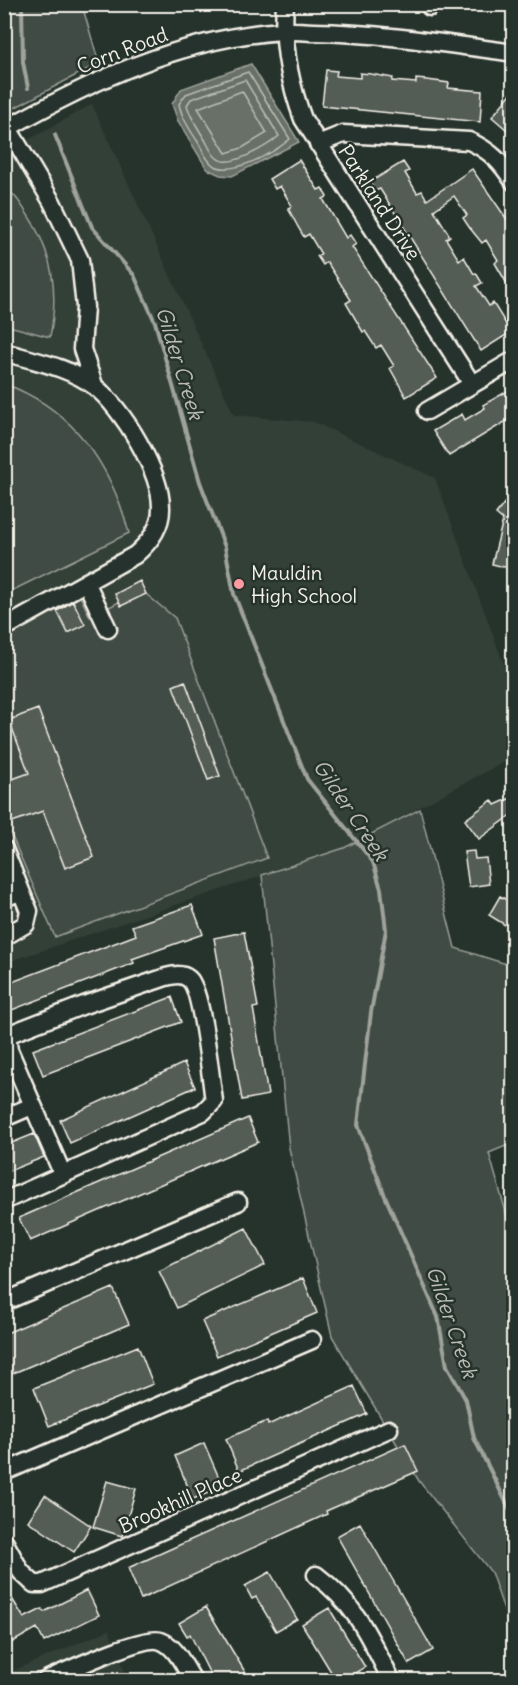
<svg xmlns="http://www.w3.org/2000/svg" width="518" height="1685" font-family="Delius,sans-serif">
	<style>
		.built { fill: #333f39 }
		.green { fill: #414b45; stroke: #9a9e96; stroke-width: 1.5 }
		.water { fill: #676f68; stroke: #9fa39b; stroke-width: 1.5 }
		.lines { fill: none; stroke-linecap: round; stroke-linejoin: round }
		.shore { stroke: #bcbdb5; stroke-width: 1.5 }
		.stream { stroke: #9fa39b; stroke-width: 4 }
		.building { fill: #525c55; stroke: #f4f1e8; stroke-width: 1.5 }
		.minor-casing { stroke: #f4f1e8; stroke-width: 21 }
		.minor { stroke: #26332d; stroke-width: 16 }
		.poi-dot { fill: #ff9aa2; stroke: #26332d; stroke-width: 2 }
		.labels { text-anchor: middle; dominant-baseline: central; stroke-width: 5; stroke-linejoin: round; paint-order: stroke }
		.street-label { font-size: 20px; fill: #f4f1e8; stroke: #26332d }
		.poi-label { font-size: 20px; fill: #f4f1e8; stroke: #26332d; text-anchor: start }
		.water-label { font-size: 21px; font-style: italic; fill: #bcbdb5; stroke: #26332d }
	</style>
	<rect width="100%" height="100%" fill="#26332d"/>
	<filter id="ink" filterUnits="userSpaceOnUse"><feTurbulence type="fractalNoise" baseFrequency=".0167" numOctaves="2"/><feDisplacementMap in="SourceGraphic" scale="12" xChannelSelector="R" yChannelSelector="G"/><feConvolveMatrix kernelMatrix="1 2 1 2 8 2 1 2 1" color-interpolation-filters="sRGB"/></filter>
	<g filter="url(#ink)">
		<path class="built" d="M 92,104 L 234,415 L 314,422 L 435,478 L 513,689 L 513,757 L 344,848 L 5,963 L 5,153 Z
			M 109,1630 L 128,1680 L 5,1680 L 5,1674 Z"/>
		<path class="green" d="M 5,4 L 82,5 L 99,63 L 5,113 Z
			M 4,189 C 15,193 20,203 26,212 C 53,252 59,291 50,337 L 5,325 Z
			M 5,384 C 73,409 111,465 129,533 L 5,594 Z
			M 79,594 L 90,617 L 119,602 L 146,594 L 175,618 L 267,858 L 55,937 L 13,839 L 5,831 L 4,636 Z
			M 420,809 L 455,948 L 513,966 L 513,1143 L 489,1153 L 513,1237 L 513,1636 L 491,1572 L 419,1481 L 332,1336 L 289,1148 L 262,875 L 344,848 Z"/>
		<path class="water" d="M 251,64 L 299,142 L 232,176 L 220,175 L 207,169 L 178,121 L 172,104 L 181,89 Z"/>
		<g class="lines">
			<path class="shore" d="M 248,72 L 290,139 C 275,152 232,177 213,165 C 207,161 202,149 198,142 C 190,130 182,118 179,104 L 186,94 Z
				M 245,80 L 279,136 C 269,145 229,170 217,158 C 211,154 208,144 204,138 C 198,128 190,117 187,105 L 191,99 Z
				M 242,91 L 267,133 L 242,148 L 226,153 L 198,108 Z"/>
			<path class="stream" d="M 22,4 L 23,62 L 28,88
				M 55,135 L 92,227 L 134,275 L 155,322 L 200,482 L 225,547 L 234,594 L 307,779 L 373,862 L 381,889 L 386,930 L 371,1012 L 358,1125 L 385,1196 L 438,1317 L 447,1366 L 466,1400 L 474,1438 L 514,1518"/>
		</g>
		<path class="building" d="M 326,70 L 337,71 L 336,76 L 360,78 L 360,73 L 371,74 L 393,78 L 392,81 L 416,83 L 416,79 L 427,80 L 449,83 L 448,88 L 482,91 L 480,122 L 322,106 Z
			M 513,91 L 513,135 L 492,117 Z
			M 299,160 L 318,190 L 322,188 L 327,197 L 323,199 L 346,238 L 350,235 L 356,244 L 352,247 L 437,378 L 406,397 L 390,368 L 394,366 L 381,345 L 376,348 L 365,331 L 363,332 L 346,303 L 351,300 L 327,262 L 323,265 L 317,256 L 321,254 L 309,234 L 304,237 L 298,227 L 288,208 L 292,206 L 280,186 L 275,189 L 269,179 Z
			M 403,162 L 409,171 L 405,173 L 417,193 L 422,191 L 427,200 L 472,169 L 513,228 L 513,294 L 495,263 L 498,260 L 486,240 L 482,243 L 469,227 L 463,218 L 467,215 L 454,196 L 434,210 L 450,236 L 446,239 L 459,260 L 464,257 L 474,274 L 476,273 L 482,283 L 476,286 L 489,306 L 493,303 L 511,332 L 481,351 L 380,189 L 375,191 L 370,182 Z
			M 513,388 L 513,417 L 449,456 L 433,431 L 462,414 L 465,420 L 485,408 L 483,405 Z
			M 513,492 L 513,569 L 492,564 L 503,520 L 496,514 Z
			M 140,581 L 146,594 L 121,606 L 115,594 Z
			M 73,601 L 85,625 L 68,633 L 57,611 Z
			M 185,681 L 220,776 L 208,780 L 173,686 Z
			M 38,709 L 94,857 L 65,868 L 43,811 L 4,825 L 4,782 L 29,773 L 9,720 Z
			M 513,797 L 513,814 L 479,839 L 465,820 L 492,800 L 495,805 Z
			M 474,851 L 475,859 L 486,858 L 489,884 L 469,887 L 464,852 Z
			M 500,896 L 513,904 L 513,930 L 489,915 Z
			M 192,905 L 203,934 L 132,959 L 134,963 L 4,1013 L 4,985 L 136,935 L 132,926 Z
			M 244,932 L 258,1007 L 253,1008 L 268,1095 L 242,1100 L 214,938 Z
			M 172,997 L 181,1022 L 43,1075 L 33,1050 Z
			M 184,1063 L 195,1087 L 70,1143 L 60,1120 Z
			M 248,1118 L 258,1142 L 30,1241 L 19,1218 Z
			M 34,1134 L 44,1157 L 4,1173 L 4,1146 Z
			M 246,1228 L 265,1265 L 177,1308 L 159,1271 Z
			M 303,1278 L 317,1313 L 217,1356 L 202,1321 Z
			M 113,1288 L 129,1324 L 4,1377 L 4,1334 Z
			M 138,1346 L 153,1384 L 49,1426 L 34,1388 Z
			M 354,1386 L 367,1414 L 239,1471 L 226,1439 L 267,1421 L 268,1425 Z
			M 204,1443 L 223,1487 L 193,1499 L 175,1456 Z
			M 405,1444 L 418,1471 L 326,1511 L 327,1514 L 141,1599 L 128,1568 Z
			M 107,1481 L 136,1489 L 122,1536 L 93,1527 Z
			M 45,1495 L 91,1526 L 74,1552 L 28,1521 Z
			M 360,1523 L 433,1650 L 409,1664 L 337,1536 Z
			M 270,1572 L 297,1619 L 276,1631 L 256,1597 L 252,1599 L 245,1586 Z
			M 4,1586 L 24,1618 L 42,1609 L 44,1612 L 87,1590 L 99,1615 L 44,1642 L 37,1628 L 4,1647 Z
			M 206,1607 L 236,1657 L 250,1680 L 213,1680 L 190,1634 L 187,1636 L 179,1623 Z
			M 329,1608 L 365,1667 L 344,1680 L 336,1680 L 302,1624 Z"/>
		<g class="lines">
			<defs>
				<path id="minor" d="M 285,4 C 282,44 289,81 303,119 L 472,384
					M 430,7 L 430,4
					M 8,128 L 52,202 L 80,260 L 85,307 L 82,349 L 94,385
					M 4,130 C 91,81 181,38 282,31 C 292,30 303,32 314,32 C 381,33 447,44 514,53
					M 318,144 L 343,134 L 469,141 C 491,151 501,162 514,182
					M 4,352 C 34,361 69,367 94,386 C 122,407 162,473 161,509 C 161,528 149,543 135,555 L 4,628
					M 427,411 L 514,360
					M 86,582 L 108,629
					M 4,849 L 29,911 L 26,924 L 4,937
					M 4,898 L 21,891
					M 4,1118 L 32,1106
					M 4,1201 L 203,1112 L 214,1101 C 211,1080 202,990 189,979 C 182,973 174,975 166,977 L 84,1005 L 7,1035 L 9,1050 L 63,1175
					M 4,1302 L 238,1202
					M 4,1472 L 312,1340
					M 4,1541 L 21,1572 L 34,1584 L 42,1584 L 389,1429
					M 316,1575 C 357,1606 369,1636 391,1680
					M 46,1680 C 65,1672 145,1634 161,1641 C 177,1647 184,1667 193,1680"/>
			</defs>
			<use href="#minor" class="minor-casing"/>
			<use href="#minor" class="minor"/>
		</g>
	</g>
	<circle class="poi-dot" cx="239" cy="584" r="6"/>
	<g class="labels">
		<g class="street-label">
			<text transform="translate(122 50) rotate(-21)">Corn Road</text>
			<text transform="translate(380 202) rotate(57)">Parkland Drive</text>
			<text transform="translate(180 1500) rotate(-24)">Brookhill Place</text>
		</g>
		<g class="poi-label">
			<text x="251" y="572">Mauldin<tspan x="251" dy="23">High School</tspan></text>
		</g>
		<g class="water-label">
			<text transform="translate(180 363) rotate(73)">Gilder Creek</text>
			<text transform="translate(351 810) rotate(56)">Gilder Creek</text>
			<text transform="translate(452 1322) rotate(71)">Gilder Creek</text>
		</g>
	</g>
	<rect width="518" height="1685" fill="none" stroke="#26332d" stroke-width="24"/>
	<rect x="12" y="12" width="494" height="1661" fill="none" stroke="#f4f1e8" stroke-width="2" filter="url(#ink)"/>
</svg>
